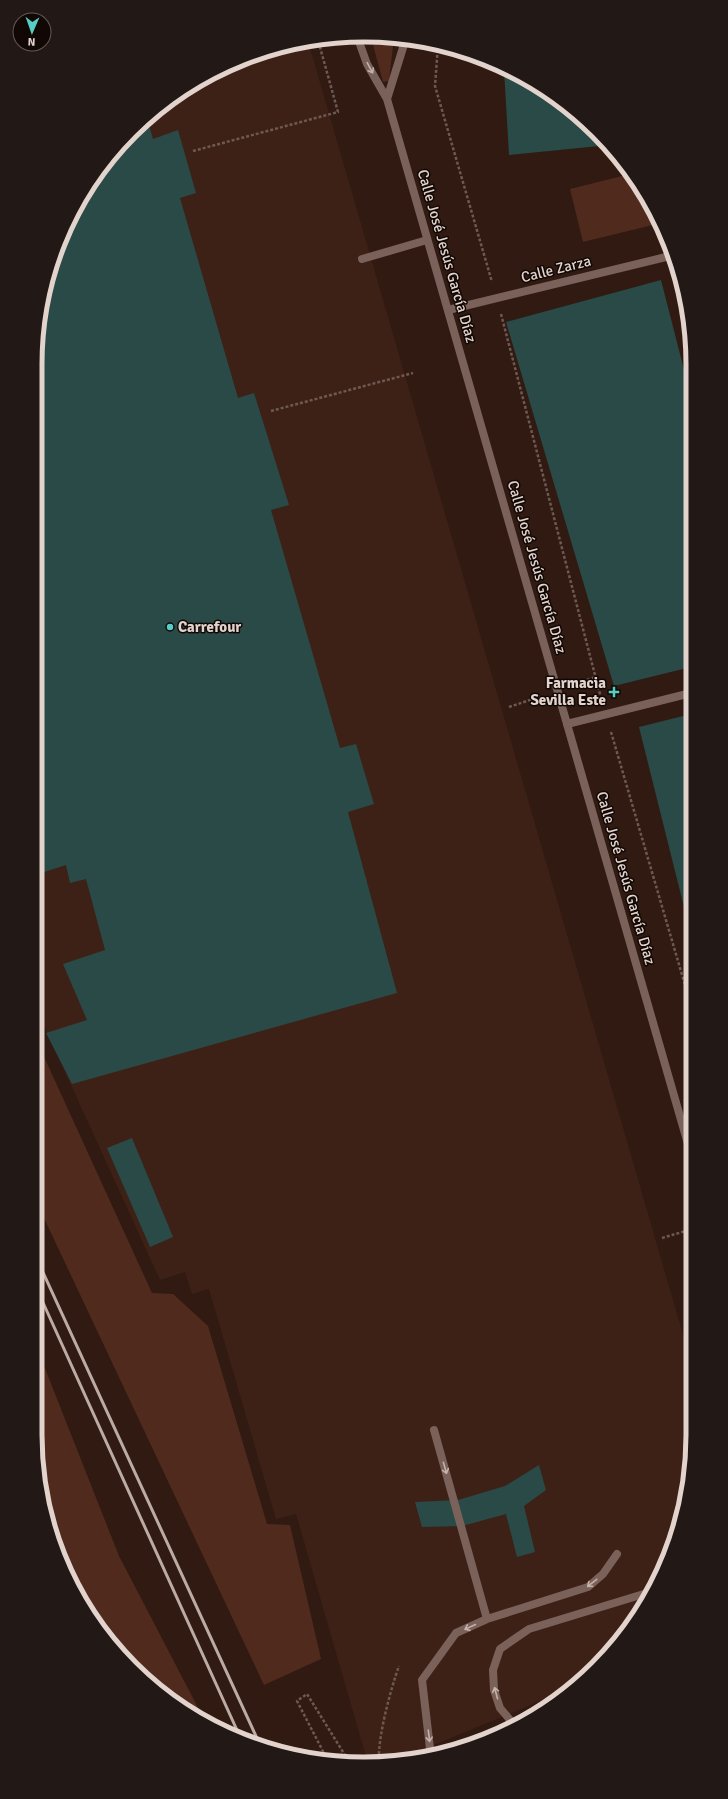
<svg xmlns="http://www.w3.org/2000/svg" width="728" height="1799" font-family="Signika,sans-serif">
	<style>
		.built { fill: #3e2116 }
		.green { fill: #502b1d }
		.building { fill: #294a47 }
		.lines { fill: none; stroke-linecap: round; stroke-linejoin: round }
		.path { stroke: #6d5952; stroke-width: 2.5; stroke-dasharray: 3 2; stroke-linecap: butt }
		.service { stroke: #7a625a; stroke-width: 8 }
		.minor { stroke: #7a625a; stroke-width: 8 }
		.tertiary { stroke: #7a625a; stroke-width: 8 }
		.rail { stroke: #bcaba4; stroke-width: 3 }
		.oneway { stroke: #c4b1aa }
		.poi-dot { fill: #56cec4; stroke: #110805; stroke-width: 1.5 }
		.labels { text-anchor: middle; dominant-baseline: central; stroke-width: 3; stroke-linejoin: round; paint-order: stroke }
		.street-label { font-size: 15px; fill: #e3d3cd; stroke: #110805 }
		.poi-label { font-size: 15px; font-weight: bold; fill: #e3d3cd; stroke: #110805; text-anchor: start }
		.rim { fill: none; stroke: #e3d3cd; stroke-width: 5 }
	</style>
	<rect width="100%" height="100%" fill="#301a12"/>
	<path class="built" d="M 308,41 L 693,1369 L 693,1435 L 676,1541 L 625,1635 L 581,1682 L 572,1688 L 400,1759 L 367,1760 L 296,1514 L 276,1519 L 209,1289 L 192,1294 L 185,1272 L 160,1280 L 35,1006 L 35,364 L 52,258 L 79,200 L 116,147 L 164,103 L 218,69 L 279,46 Z"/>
	<path class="green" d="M 371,37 L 394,37 L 389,81 L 383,82 Z
		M 630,174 L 659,219 L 661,223 L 583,242 L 570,189 Z
		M 35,1037 L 152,1293 L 173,1294 L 208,1326 L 267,1524 L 290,1525 L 321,1659 L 264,1685 L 35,1199 Z
		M 35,1343 L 119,1556 L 206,1723 L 200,1720 L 116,1652 L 79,1599 L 53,1541 L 35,1435 Z"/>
	<path class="building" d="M 504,70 L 547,91 L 609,145 L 509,155 Z
		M 147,118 L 153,139 L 178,130 L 196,193 L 180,198 L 238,398 L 254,393 L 289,505 L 271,510 L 340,748 L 356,744 L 374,804 L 348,812 L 397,993 L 72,1084 L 46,1033 L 87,1020 L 63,964 L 105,950 L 86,879 L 70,883 L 66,865 L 38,874 L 35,865 L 35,364 L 52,258 L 79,200 L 116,147 Z
		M 661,280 L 690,393 L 691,667 L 614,686 L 506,322 Z
		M 691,714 L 692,935 L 691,935 L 639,727 Z
		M 132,1138 L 173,1237 L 150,1247 L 107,1148 Z
		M 539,1465 L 546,1490 L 524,1506 L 535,1552 L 517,1557 L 506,1514 L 462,1526 L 422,1527 L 415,1502 L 458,1500 L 505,1486 Z"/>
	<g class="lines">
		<path class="path" d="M 438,45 L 435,86 L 492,282
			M 193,151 L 338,112 L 318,40
			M 501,314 L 601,698
			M 271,411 L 413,373
			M 573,685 L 595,677
			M 509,707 L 542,696
			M 611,732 L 692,1009
			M 662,1238 L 692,1229
			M 447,1749 L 494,1729
			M 379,1759 C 378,1736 391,1688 399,1666
			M 328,1761 L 297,1701 L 307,1694 L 348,1760"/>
		<path class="service" d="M 362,259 L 427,240
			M 434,1430 L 487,1619
			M 517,1724 L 511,1721 L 500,1708 L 494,1690 L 493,1670 L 500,1649 L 529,1629 L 647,1593
			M 431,1757 L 422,1680 L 456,1633 L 487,1619 L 588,1587 L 603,1574 L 617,1554"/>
		<path class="minor" d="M 448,310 L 670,256
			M 567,724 L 691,693"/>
		<path class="tertiary" d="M 357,36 L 367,64 L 387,99 L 692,1158
			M 387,99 L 406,38"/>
		<path class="rail" d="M 35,1255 L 261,1747
			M 35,1285 L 241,1739"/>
	</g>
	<defs><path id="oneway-shaft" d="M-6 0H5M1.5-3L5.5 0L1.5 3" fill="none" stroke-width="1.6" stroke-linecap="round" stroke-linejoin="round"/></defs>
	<g class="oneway">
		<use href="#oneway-shaft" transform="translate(370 68) rotate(62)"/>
		<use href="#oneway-shaft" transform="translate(445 1468) rotate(74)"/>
		<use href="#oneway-shaft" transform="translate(592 1583) rotate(142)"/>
		<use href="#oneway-shaft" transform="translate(470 1627) rotate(155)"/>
		<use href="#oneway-shaft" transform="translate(496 1693) rotate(-105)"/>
		<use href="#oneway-shaft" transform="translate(429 1736) rotate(83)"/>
	</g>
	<g class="poi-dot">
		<circle cx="170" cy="627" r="4"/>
		<path d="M612 686h4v4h4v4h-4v4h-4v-4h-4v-4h4z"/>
	</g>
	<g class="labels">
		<g class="street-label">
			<text transform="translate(447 256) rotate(74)">Calle José Jesús García Díaz</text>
			<text transform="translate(556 269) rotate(-14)">Calle Zarza</text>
			<text transform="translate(537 567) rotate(74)">Calle José Jesús García Díaz</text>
			<text transform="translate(626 878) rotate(74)">Calle José Jesús García Díaz</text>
		</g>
		<g class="poi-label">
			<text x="178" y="627">Carrefour</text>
			<text x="606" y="683" text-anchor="end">Farmacia<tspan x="606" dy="17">Sevilla Este</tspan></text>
		</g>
	</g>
	<path d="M0 0H728V1799H0ZM364 42H364A322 322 0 0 1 686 364V1435A322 322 0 0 1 364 1757H364A322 322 0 0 1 42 1435V364A322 322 0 0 1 364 42Z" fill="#221815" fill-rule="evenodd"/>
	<path class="rim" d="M364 42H364A322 322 0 0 1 686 364V1435A322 322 0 0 1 364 1757H364A322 322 0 0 1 42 1435V364A322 322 0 0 1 364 42Z"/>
	<g transform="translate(32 32) rotate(182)"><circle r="19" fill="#110805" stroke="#655955"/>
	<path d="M0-3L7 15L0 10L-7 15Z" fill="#56cec4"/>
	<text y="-6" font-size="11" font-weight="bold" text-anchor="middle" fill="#e3d3cd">N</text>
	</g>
</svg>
